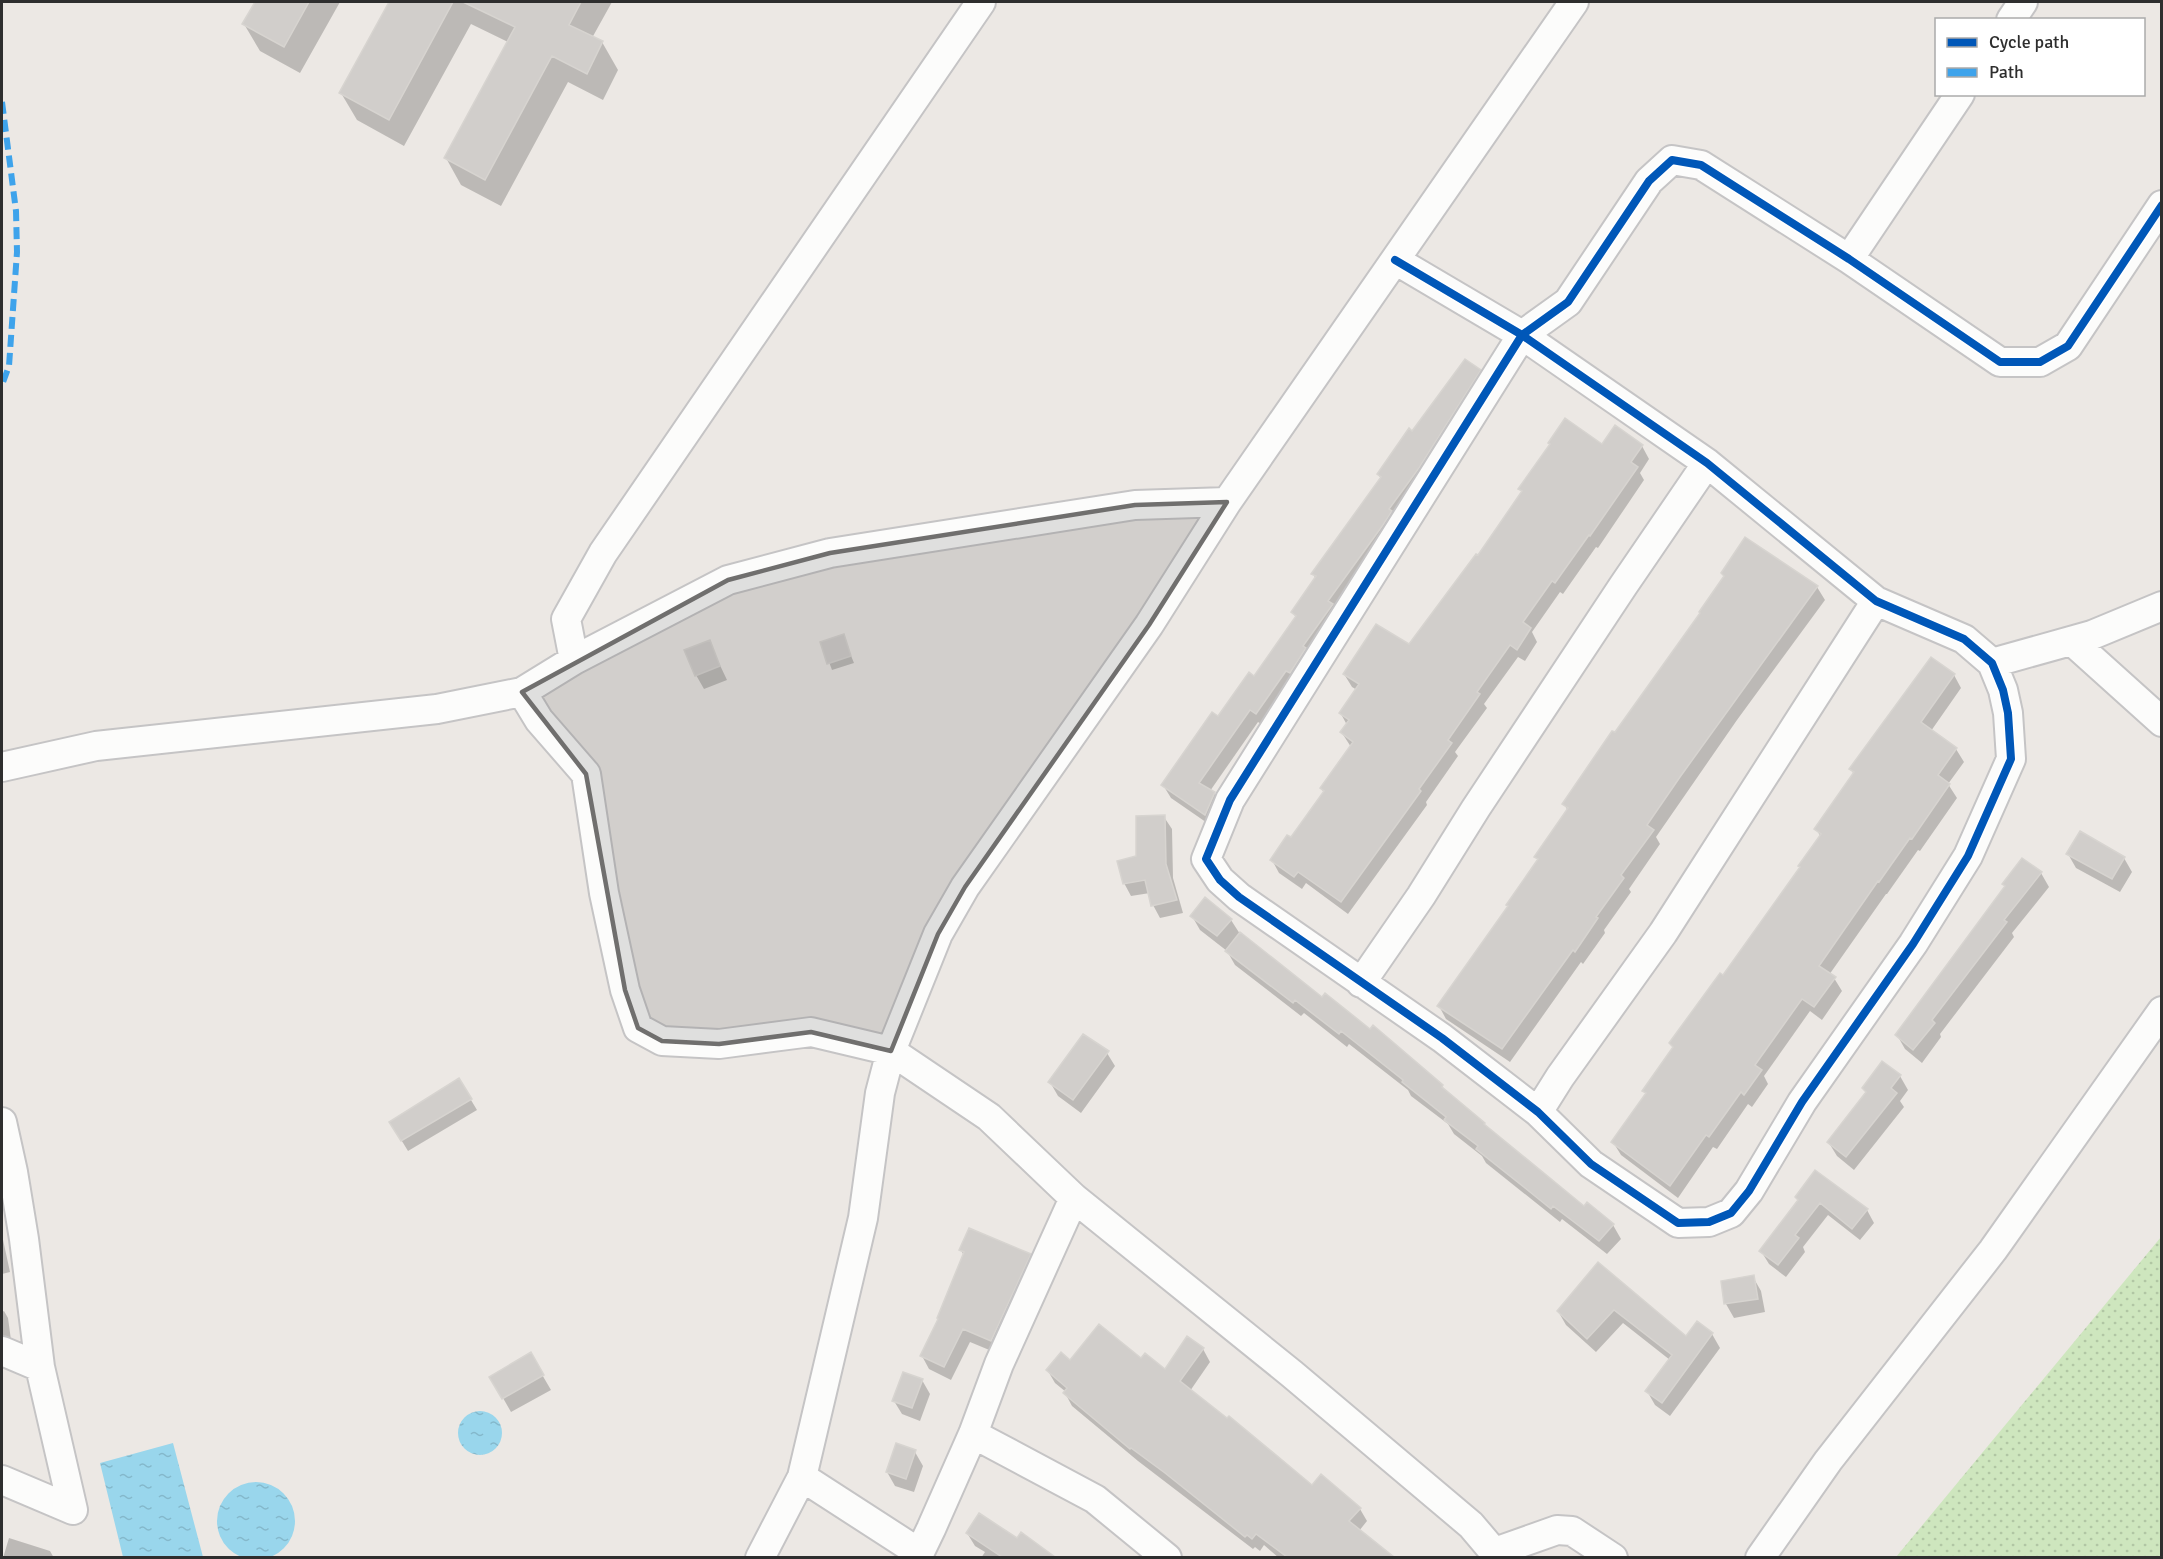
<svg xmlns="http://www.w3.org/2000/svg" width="2163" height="1559" font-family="Signika,sans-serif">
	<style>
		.grass { fill: url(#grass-dots) }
		.water { fill: url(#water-ripples) }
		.shadow { fill: #0003 }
		.building { fill: #d1cecb; stroke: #d7d4d0; stroke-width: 1.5 }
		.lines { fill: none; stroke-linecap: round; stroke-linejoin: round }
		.street-casing { stroke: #c5c4c5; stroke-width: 32 }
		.street { stroke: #fcfcfb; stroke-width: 28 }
		.quiet { stroke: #3ea3eb; stroke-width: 6; stroke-dasharray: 12 6; stroke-linecap: butt }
		.cycleway-casing { stroke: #fff; stroke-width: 11 }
		.cycleway { stroke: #0057b8; stroke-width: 8 }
		.marked { fill: #706f6e; fill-opacity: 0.2; stroke: #706f6e; stroke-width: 4.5; stroke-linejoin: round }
	</style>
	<defs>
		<pattern id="grass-dots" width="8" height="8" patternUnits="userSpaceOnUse" patternTransform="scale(1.5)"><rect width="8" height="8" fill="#cee6be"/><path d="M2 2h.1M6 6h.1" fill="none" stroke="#b1c6a4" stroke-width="1.8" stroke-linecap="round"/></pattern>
		<pattern id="water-ripples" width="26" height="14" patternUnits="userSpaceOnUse" patternTransform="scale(1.5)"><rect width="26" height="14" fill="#99d6ec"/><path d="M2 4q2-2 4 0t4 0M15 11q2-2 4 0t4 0" fill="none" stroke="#84b8cb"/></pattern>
	</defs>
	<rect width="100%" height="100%" fill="#ece8e4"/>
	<path class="grass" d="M 2161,1237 L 2161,1557 L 1896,1557 Z"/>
	<path class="water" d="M458 1433a22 22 0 1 1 44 0a22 22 0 1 1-44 0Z
		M 173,1443 L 203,1557 L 123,1557 L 100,1463 Z
		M217 1521a39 39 0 1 1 78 0a39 39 0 1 1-78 0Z"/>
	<path class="shadow" d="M 256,2 L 340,2 L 300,73 L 260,51 L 244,24 Z
		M 391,2 L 612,2 L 592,38 L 602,42 L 618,70 L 603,100 L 568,82 L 501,206 L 461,185 L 446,158 L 508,42 L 471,24 L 404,146 L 357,120 L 341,93 Z
		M 1480,371 L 1487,384 L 1264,726 L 1258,722 L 1210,791 L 1214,793 L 1222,807 L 1213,827 L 1171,798 L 1163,785 L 1255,678 L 1296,618 L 1293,612 L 1316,579 L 1313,574 L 1381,479 L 1378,474 L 1413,433 Z
		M 1602,446 L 1642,446 L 1649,459 L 1640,473 L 1644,480 L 1598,548 L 1596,547 L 1563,594 L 1560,592 L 1532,632 L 1537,642 L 1525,661 L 1518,657 L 1484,704 L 1487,708 L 1455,752 L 1458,756 L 1426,802 L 1427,805 L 1348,914 L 1306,883 L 1302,889 L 1279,873 L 1272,860 L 1291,839 L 1324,793 L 1321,788 L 1351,747 L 1342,733 L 1347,725 L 1341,714 L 1357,690 L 1352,687 L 1344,674 L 1410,646 L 1478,557 L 1523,493 L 1520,489 Z
		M 1746,539 L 1817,587 L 1825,600 L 1737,720 L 1656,837 L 1660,844 L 1629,889 L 1631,892 L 1604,930 L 1605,933 L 1583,964 L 1581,962 L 1510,1062 L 1446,1019 L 1439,1006 L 1509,907 L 1539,861 L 1536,857 L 1568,811 L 1564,804 L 1725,578 Z
		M 843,636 L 854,663 L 832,670 L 822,643 Z
		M 709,642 L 727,680 L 704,689 L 696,675 Z
		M 1954,675 L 1961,688 L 1931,731 L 1956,749 L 1964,762 L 1948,784 L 1957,798 L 1920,851 L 1918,850 L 1887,894 L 1886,894 L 1829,975 L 1834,978 L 1842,991 L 1822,1020 L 1810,1011 L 1764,1076 L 1768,1084 L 1752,1107 L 1748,1104 L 1717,1149 L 1713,1147 L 1678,1198 L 1621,1155 L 1613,1142 L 1647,1095 L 1644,1091 L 1674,1049 L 1671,1043 L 1723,977 L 1801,868 L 1821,837 L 1816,829 L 1854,775 L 1851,769 Z
		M 1164,817 L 1172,829 L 1173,878 L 1183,913 L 1160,918 L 1153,905 L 1150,893 L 1131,896 L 1124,883 Z
		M 2068,854 L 2124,858 L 2132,872 L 2120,892 L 2076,868 Z
		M 2041,873 L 2049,887 L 2012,933 L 2014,937 L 1940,1034 L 1941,1037 L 1922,1063 L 1905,1049 L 1897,1035 Z
		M 1192,916 L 1231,920 L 1240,934 L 1322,999 L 1442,1086 L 1446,1092 L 1484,1124 L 1487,1128 L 1584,1208 L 1613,1225 L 1621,1239 L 1607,1254 L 1562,1219 L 1560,1222 L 1486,1163 L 1482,1156 L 1454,1134 L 1448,1124 L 1411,1096 L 1408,1090 L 1349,1044 L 1347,1047 L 1304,1013 L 1301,1016 L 1235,965 L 1227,951 L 1200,930 Z
		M 1107,1053 L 1115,1066 L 1081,1113 L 1058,1096 L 1050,1082 Z
		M 1882,1063 L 1900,1076 L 1908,1090 L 1900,1101 L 1904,1107 L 1854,1170 L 1837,1156 L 1829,1143 L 1866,1093 L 1863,1088 Z
		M 459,1080 L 477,1110 L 408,1151 L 397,1133 Z
		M 1797,1197 L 1867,1210 L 1874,1223 L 1860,1240 L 1828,1215 L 1803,1247 L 1805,1252 L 1786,1277 L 1769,1264 L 1761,1251 L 1799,1201 Z
		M 2,1235 L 10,1272 L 2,1274 Z
		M 961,1250 L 1030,1255 L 1037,1268 L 999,1354 L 970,1342 L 951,1380 L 929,1369 L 922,1356 L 940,1320 L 964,1256 Z
		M 1598,1264 L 1686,1338 L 1697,1323 L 1712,1334 L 1720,1348 L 1670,1416 L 1655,1405 L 1647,1391 L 1670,1360 L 1623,1323 L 1596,1352 L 1566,1325 L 1558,1311 Z
		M 1753,1277 L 1761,1291 L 1765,1312 L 1734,1318 L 1726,1304 Z
		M 4,1311 L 8,1318 L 11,1340 L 2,1341 L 2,1312 Z
		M 1203,1349 L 1210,1362 L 1190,1391 L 1312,1488 L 1360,1509 L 1367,1521 L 1359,1531 L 1392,1558 L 1279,1558 L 1264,1545 L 1260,1551 L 1255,1547 L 1253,1549 L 1138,1461 L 1072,1406 L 1065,1393 L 1066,1392 L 1055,1383 L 1048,1371 L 1070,1362 L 1141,1360 L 1165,1371 Z
		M 530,1354 L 551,1390 L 511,1412 L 491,1377 Z
		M 922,1380 L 930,1394 L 920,1421 L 902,1414 L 894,1401 Z
		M 915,1452 L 923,1466 L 914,1492 L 895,1486 L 887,1472 Z
		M 967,1533 L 1017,1540 L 1047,1554 L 1049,1558 L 981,1558 L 985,1552 L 975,1546 Z
		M 9,1538 L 50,1551 L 54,1558 L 3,1558 Z"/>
	<path class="building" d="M 255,2 L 309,2 L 284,47 L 242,24 Z
		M 389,2 L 453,2 L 389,120 L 339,93 Z
		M 463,2 L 581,2 L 569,25 L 603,41 L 587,74 L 552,56 L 485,180 L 444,158 L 515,27 Z
		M 1465,359 L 1481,370 L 1419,468 L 1389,509 L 1392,511 L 1383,525 L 1328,601 L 1333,604 L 1303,646 L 1306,648 L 1290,673 L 1286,671 L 1256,714 L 1250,710 L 1199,783 L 1215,792 L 1205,815 L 1161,785 L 1212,712 L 1218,716 L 1249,672 L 1254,676 L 1296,616 L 1291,612 L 1316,576 L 1311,574 L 1381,477 L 1377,474 L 1409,428 L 1412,431 Z
		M 1565,418 L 1602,444 L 1615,425 L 1643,445 L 1631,462 L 1638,467 L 1590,536 L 1589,535 L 1555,583 L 1552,581 L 1523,622 L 1531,628 L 1517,650 L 1510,645 L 1477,692 L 1480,694 L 1448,740 L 1452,743 L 1419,789 L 1421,791 L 1341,902 L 1298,872 L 1294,877 L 1270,860 L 1287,835 L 1291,837 L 1324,791 L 1320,788 L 1353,742 L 1340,732 L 1349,720 L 1339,713 L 1359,684 L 1343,674 L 1376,624 L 1409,644 L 1476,554 L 1478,555 L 1522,491 L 1518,489 L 1550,444 L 1548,443 Z
		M 1745,537 L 1818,586 L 1680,777 L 1647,825 L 1654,830 L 1621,875 L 1624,878 L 1596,917 L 1598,918 L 1575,952 L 1573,950 L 1502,1049 L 1437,1006 L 1508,906 L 1506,905 L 1538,859 L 1534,857 L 1568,808 L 1562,804 L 1612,731 L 1615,732 L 1700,613 L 1699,612 L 1724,576 L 1721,573 Z
		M 844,634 L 851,656 L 827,664 L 820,642 Z
		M 710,640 L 720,666 L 695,676 L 684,650 Z
		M 1931,657 L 1955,674 L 1921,722 L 1957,748 L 1938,775 L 1950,784 L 1912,839 L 1910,838 L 1879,882 L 1878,881 L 1819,966 L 1836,977 L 1814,1007 L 1802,999 L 1755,1065 L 1762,1070 L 1744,1095 L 1741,1092 L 1709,1137 L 1706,1135 L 1670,1186 L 1611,1142 L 1646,1093 L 1642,1091 L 1673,1047 L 1669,1043 L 1720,973 L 1723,975 L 1800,867 L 1798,866 L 1821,834 L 1814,829 L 1854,772 L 1849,769 Z
		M 1165,815 L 1166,864 L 1177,900 L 1151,906 L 1145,880 L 1123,884 L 1117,861 L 1136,856 L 1136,816 Z
		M 2080,831 L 2125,857 L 2112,879 L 2066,854 Z
		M 2022,858 L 2042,872 L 2004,920 L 2007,922 L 1932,1020 L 1935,1023 L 1913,1050 L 1895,1035 L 2005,886 L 2002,884 Z
		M 1205,897 L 1232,919 L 1217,936 L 1190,916 Z
		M 1240,932 L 1322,997 L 1325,993 L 1370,1029 L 1373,1025 L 1443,1085 L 1442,1087 L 1485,1123 L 1484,1124 L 1584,1206 L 1587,1202 L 1614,1224 L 1599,1241 L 1553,1206 L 1551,1209 L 1525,1188 L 1476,1149 L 1478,1146 L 1444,1120 L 1446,1117 L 1402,1082 L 1403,1080 L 1341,1031 L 1339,1034 L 1295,1000 L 1293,1003 L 1225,951 Z
		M 1083,1034 L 1109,1051 L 1073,1100 L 1048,1082 Z
		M 1882,1061 L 1901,1075 L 1891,1088 L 1897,1093 L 1846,1157 L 1827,1142 L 1866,1092 L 1862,1088 Z
		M 459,1078 L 472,1099 L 401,1141 L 389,1122 Z
		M 1815,1170 L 1868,1209 L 1852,1229 L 1820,1203 L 1795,1235 L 1799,1238 L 1778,1265 L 1759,1251 L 1798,1200 L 1795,1197 Z
		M 969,1228 L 1031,1254 L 991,1341 L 963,1329 L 944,1367 L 920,1356 L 938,1319 L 937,1318 L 964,1252 L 959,1250 Z
		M 1598,1262 L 1686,1336 L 1697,1321 L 1713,1333 L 1662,1403 L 1645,1391 L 1672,1355 L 1614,1310 L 1587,1339 L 1557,1311 Z
		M 1754,1275 L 1758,1299 L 1724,1304 L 1721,1281 Z
		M 1099,1324 L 1141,1358 L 1145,1353 L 1165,1369 L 1187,1336 L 1204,1348 L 1180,1381 L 1227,1418 L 1229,1416 L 1312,1485 L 1321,1474 L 1361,1508 L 1349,1521 L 1394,1557 L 1287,1557 L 1256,1534 L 1252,1539 L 1247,1535 L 1245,1537 L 1165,1473 L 1131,1448 L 1130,1449 L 1063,1393 L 1067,1388 L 1046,1370 L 1061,1352 L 1070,1360 Z
		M 531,1352 L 544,1375 L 502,1399 L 489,1377 Z
		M 903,1372 L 923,1379 L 912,1408 L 892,1401 Z
		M 896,1443 L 916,1450 L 906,1479 L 886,1472 Z
		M 979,1513 L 1017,1538 L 1021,1532 L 1055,1557 L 1002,1557 L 966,1533 Z"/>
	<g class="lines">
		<defs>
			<path id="street" d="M 2011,20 L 2023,2
				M 1849,259 L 1960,94
				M 1395,260 L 1522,335 L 1707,463 L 1876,601 L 1964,639 L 1992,663 L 2003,690 L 2008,713 L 2011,759 L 1968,856 L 1913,944 L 1802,1102 L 1749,1191 L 1731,1213 L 1709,1222 L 1678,1223 L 1591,1164 L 1538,1112 L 1442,1038 L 1239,897 L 1220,880 L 1206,859 L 1230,800 L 1522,335 L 1568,302 L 1649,181 L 1672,160 L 1701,165 L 1849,259 L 2000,362 L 2040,362 L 2068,346 L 2162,205
				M 2072,641 L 2162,722
				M 574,660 L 566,619 L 603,553 L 981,2
				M 1992,663 L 2092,635 L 2162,606
				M 522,692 L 539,720 L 586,774 L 604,893 L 625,990 L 638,1028 L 662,1041 L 719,1044 L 811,1032 L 891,1051 L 989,1117 L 1074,1198 L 1292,1374 L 1471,1525 L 1499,1558
				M 2,767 L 96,746 L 437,709 L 522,692 L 574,660 L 728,580 L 830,553 L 1135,505 L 1227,502
				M 1361,983 L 1421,896 L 1476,808 L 1623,586 L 1707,463
				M 1538,1112 L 1560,1077 L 1663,933 L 1876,601
				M 2,1122 L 13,1172 L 24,1239 L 40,1367 L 73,1510
				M 2,1351 L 40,1367
				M 973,1434 L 1095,1499 L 1167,1558
				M 802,1477 L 918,1552
				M 2,1480 L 73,1510
				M 1495,1552 L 1557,1530 L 1572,1531 L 1613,1558
				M 760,1558 L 802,1477 L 863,1218 L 880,1093 L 891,1051 L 938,934 L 965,887 L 1149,625 L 1227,502 L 1574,2
				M 917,1558 L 931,1529 L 973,1434 L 999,1364 L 1074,1198
				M 1760,1558 L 1828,1461 L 1993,1250 L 2162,1011"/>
		</defs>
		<use href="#street" class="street-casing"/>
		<use href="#street" class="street"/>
		<path class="quiet" d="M 2,102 L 16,211 L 17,252 L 9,366 L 2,385"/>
		<defs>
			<path id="cycleway" d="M 1395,260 L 1522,335 L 1707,463 L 1876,601 L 1964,639 L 1992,663 L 2003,690 L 2008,713 L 2011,759 L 1968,856 L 1913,944 L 1802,1102 L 1749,1191 L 1731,1213 L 1709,1222 L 1678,1223 L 1591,1164 L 1538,1112 L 1442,1038 L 1239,897 L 1220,880 L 1206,859 L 1230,800 L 1522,335 L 1568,302 L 1649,181 L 1672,160 L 1701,165 L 1849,259 L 2000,362 L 2040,362 L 2068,346 L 2162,205"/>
		</defs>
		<use href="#cycleway" class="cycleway-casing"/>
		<use href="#cycleway" class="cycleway"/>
	</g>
	<path class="marked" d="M 1227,502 L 1149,625 L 965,887 L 938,934 L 891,1051 L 811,1032 L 719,1044 L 662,1041 L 638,1028 L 625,990 L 586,774 L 522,692 L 728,580 L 830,553 L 1135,505 Z"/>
	<rect width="2163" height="1559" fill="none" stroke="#2e2e2e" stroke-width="6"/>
	<rect x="1935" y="18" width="210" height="78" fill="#ffffff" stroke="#ababab" stroke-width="1.5"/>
	<rect x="1947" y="38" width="30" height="9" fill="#0057b8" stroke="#ababab" stroke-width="1.5"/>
	<text x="1989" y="48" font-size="18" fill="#2e2e2e">Cycle path</text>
	<rect x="1947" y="68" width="30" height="9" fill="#3ea3eb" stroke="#ababab" stroke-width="1.5"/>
	<text x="1989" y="78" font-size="18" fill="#2e2e2e">Path</text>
</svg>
